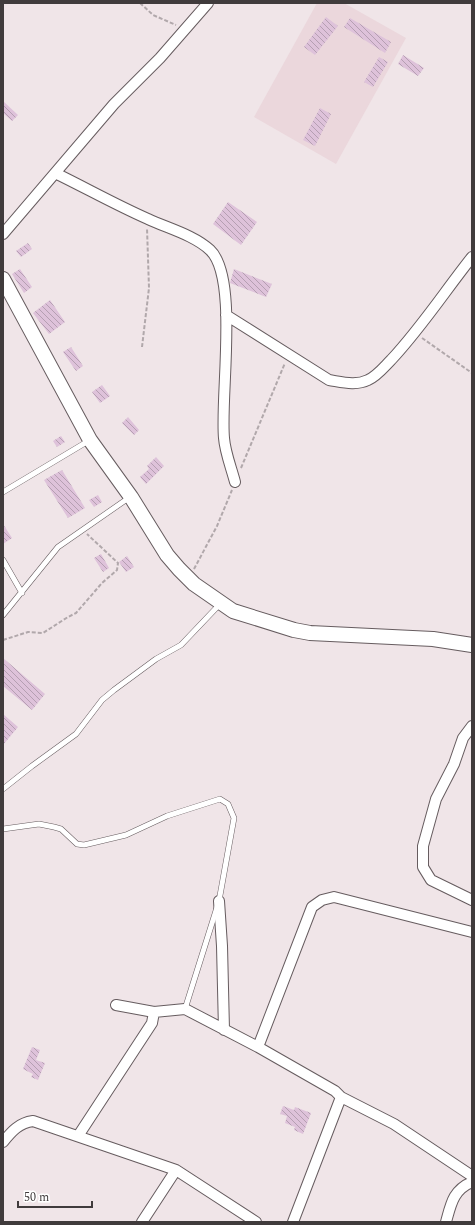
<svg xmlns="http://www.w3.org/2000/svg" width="475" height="1225" font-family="Spectral,serif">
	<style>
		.built { fill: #ebd7dc }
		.building { fill: url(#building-back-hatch) }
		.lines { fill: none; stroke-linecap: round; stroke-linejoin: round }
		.lane-casing { stroke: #665c5f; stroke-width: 6 }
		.street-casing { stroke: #665c5f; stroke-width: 12 }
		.secondary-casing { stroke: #665c5f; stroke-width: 16 }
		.path { stroke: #b1a8ab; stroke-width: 2; stroke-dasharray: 4 2; stroke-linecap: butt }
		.lane { stroke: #fff; stroke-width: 5 }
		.street { stroke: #fff; stroke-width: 10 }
		.secondary { stroke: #fff; stroke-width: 14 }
	</style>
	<defs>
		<pattern id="building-back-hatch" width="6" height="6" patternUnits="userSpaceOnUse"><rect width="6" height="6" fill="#dec2da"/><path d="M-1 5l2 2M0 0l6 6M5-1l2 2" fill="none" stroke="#b59fb2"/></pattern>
	</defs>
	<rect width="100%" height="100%" fill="#f0e5e8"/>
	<path class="built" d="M 317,3 L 344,3 L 406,38 L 336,164 L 254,117 Z"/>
	<path class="building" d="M 326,17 L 338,26 L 315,55 L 304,47 Z
		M 350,18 L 391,42 L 385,53 L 344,27 Z
		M 403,55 L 424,68 L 418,76 L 398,64 Z
		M 379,57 L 388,62 L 373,87 L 364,82 Z
		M 3,101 L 18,115 L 12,121 L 3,113 Z
		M 320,108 L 331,114 L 315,146 L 303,140 Z
		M 228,202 L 257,222 L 241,245 L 213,224 Z
		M 28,243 L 32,249 L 21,257 L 16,251 Z
		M 20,269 L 32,287 L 24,293 L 12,274 Z
		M 234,269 L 272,284 L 266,297 L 230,283 Z
		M 50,300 L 65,322 L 49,334 L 33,313 Z
		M 71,347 L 83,366 L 76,371 L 63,352 Z
		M 102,385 L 110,396 L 100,403 L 92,392 Z
		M 128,417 L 139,430 L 134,435 L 122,423 Z
		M 61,436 L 65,442 L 57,447 L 53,441 Z
		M 156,457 L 164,466 L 146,484 L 140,477 L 149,469 L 147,466 Z
		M 62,470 L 85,508 L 68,518 L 44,480 Z
		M 98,495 L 102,502 L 94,507 L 89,500 Z
		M 3,524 L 12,538 L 3,544 Z
		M 101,554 L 109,568 L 103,572 L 94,558 Z
		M 127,556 L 134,567 L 126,572 L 119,562 Z
		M 3,658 L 45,694 L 32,710 L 3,686 Z
		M 3,714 L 18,727 L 3,745 Z
		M 32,1047 L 40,1050 L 36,1060 L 45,1063 L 38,1080 L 31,1077 L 33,1074 L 23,1069 Z
		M 283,1106 L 294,1110 L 295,1107 L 311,1113 L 303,1134 L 294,1130 L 295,1127 L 285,1123 L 287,1116 L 280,1114 Z"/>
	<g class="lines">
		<defs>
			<path id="lane" d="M 3,492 L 90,440
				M 3,560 L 22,593
				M 3,615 L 58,547 L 130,497
				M 3,789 L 32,766 L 76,734 L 102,700 L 114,690 L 156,659 L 181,645 L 220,604
				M 3,829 L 39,824 L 54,827 L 61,829 L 77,844 L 84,845 L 126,835 L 167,816 L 220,799 L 228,804 L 234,818 L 219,901 L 185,1009"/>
			<path id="street" d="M 55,173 C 86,188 116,205 148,219 C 167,228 194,235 210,250 C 239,277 220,396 224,438 C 225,452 231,467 235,482
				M 3,234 L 114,104 L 160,58 L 208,3
				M 226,315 L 329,380 C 342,382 356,386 368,380 C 377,376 384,367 391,360 C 421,328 445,291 472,257
				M 472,726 L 463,738 L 454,764 L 436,799 L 423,846 L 423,867 L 431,880 L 472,900
				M 219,901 L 222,946 L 224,1030
				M 116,1005 L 154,1012 L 185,1009 L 258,1047 L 335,1091 L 341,1097 L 394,1124 L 472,1176
				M 258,1047 L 312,907 L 322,900 L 334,897 L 472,932
				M 78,1136 L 152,1023 L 154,1012
				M 3,1142 C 12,1131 19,1123 33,1121 L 176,1170 L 256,1222
				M 142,1222 L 176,1170
				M 293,1222 L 341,1097
				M 446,1222 C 451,1204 453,1190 472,1182"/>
			<path id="secondary" d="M 3,279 L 90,440 L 131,497 L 167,555 L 179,569 L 194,584 L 233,611 L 294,630 L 310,633 L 433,639 L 472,645"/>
		</defs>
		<use href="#lane" class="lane-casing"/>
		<use href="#street" class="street-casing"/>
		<use href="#secondary" class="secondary-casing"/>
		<path class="path" d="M 140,3 L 153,15 L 176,25
			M 422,338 L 472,373
			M 142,347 L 149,288 L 147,228
			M 241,468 L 285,363
			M 194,569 L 217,526 L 232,490
			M 3,640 L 28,632 L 43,633 L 68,617 L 76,613 L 102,583 L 117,570 L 118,563 L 87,534"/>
		<use href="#lane" class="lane"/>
		<use href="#street" class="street"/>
		<use href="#secondary" class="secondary"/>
	</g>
	<rect width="475" height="1225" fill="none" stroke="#403b3c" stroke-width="8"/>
	<path d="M18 1201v6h74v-6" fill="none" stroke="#403b3c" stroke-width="2"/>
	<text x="24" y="1201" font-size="12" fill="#403b3c" stroke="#ffffff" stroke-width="3" paint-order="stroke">50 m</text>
</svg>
